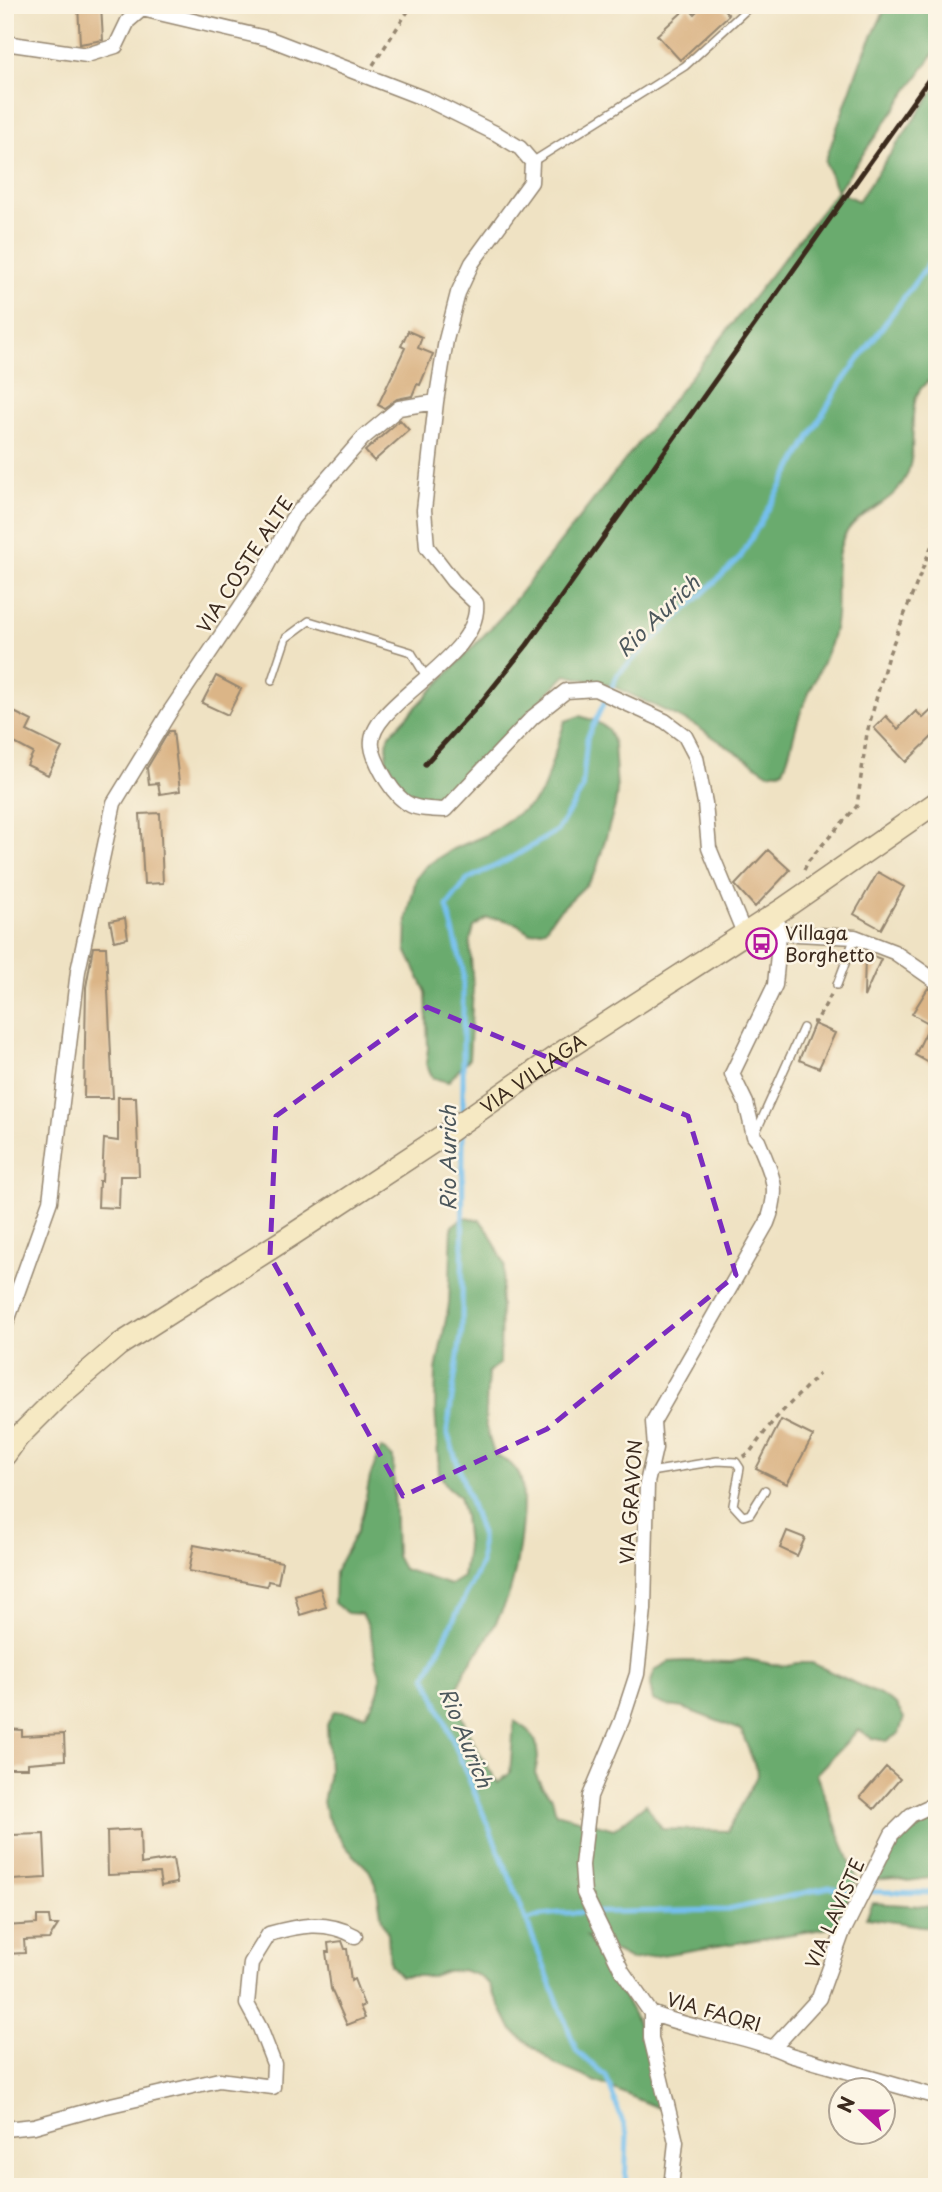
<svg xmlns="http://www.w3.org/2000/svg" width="942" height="2192" font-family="'Playpen Sans',sans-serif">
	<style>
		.forest { fill: #6bab6e; stroke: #536a46; stroke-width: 2 }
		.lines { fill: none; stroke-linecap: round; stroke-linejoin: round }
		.stream { stroke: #74c0ee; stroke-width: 5 }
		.building { fill: #dbb587 }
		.lane-casing { stroke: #958670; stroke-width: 10 }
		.street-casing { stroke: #958670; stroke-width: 17 }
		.secondary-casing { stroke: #958670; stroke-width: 24 }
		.path { stroke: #958670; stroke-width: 3.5; stroke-dasharray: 5 5; stroke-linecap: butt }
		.lane { stroke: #fff; stroke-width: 7 }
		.street { stroke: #fff; stroke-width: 14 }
		.secondary { stroke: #f6e9c3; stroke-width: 21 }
		.rail { stroke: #3b2a1e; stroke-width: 5 }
		.marked { fill: none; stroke: #7b2cbf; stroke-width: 5; stroke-dasharray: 14 9; stroke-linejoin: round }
		.labels { text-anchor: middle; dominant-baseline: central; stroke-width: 5; stroke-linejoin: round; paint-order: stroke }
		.street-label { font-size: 19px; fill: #3b2a1e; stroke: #fcf5e5 }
		.poi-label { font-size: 19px; fill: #3b2a1e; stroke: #fcf5e5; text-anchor: start }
		.water-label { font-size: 21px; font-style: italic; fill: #4c575c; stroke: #fcf5e5 }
	</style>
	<rect width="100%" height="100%" fill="#fcf5e5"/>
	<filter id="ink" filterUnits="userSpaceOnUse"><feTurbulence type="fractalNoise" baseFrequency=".0143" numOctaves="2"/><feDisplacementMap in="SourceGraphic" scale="14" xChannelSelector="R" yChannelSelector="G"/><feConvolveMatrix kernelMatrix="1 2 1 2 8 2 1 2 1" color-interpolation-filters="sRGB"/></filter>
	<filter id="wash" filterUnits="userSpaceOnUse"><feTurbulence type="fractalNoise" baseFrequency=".00686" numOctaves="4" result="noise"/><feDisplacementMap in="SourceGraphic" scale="28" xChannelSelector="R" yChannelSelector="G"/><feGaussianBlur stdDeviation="1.57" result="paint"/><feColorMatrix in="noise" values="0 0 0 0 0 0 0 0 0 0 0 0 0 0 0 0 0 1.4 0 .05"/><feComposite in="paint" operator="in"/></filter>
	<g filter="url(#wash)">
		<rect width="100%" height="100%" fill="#efe2c3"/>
		<path class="forest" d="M 887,5 L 937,5 L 937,49 L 837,191 L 858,201 L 937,86 L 937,374 C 931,379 921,386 918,393 C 908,413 917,447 908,472 C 895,508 856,508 843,539 C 831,567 840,595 835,624 C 830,654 813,681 802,709 C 794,729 792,750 783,770 L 768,773 L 693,724 L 613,686 L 566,675 L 440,801 L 406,791 L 386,760 L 388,737 L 502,616 L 837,191 L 825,162 L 861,60 Z
			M 580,716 L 595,721 L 608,729 L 614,744 L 617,791 L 615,806 L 596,871 L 588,883 L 554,916 L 545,929 L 530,933 L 517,924 L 502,919 L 487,918 L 474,927 L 470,942 L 473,989 L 469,1059 L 448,1082 L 433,1078 L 426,1064 L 428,1048 L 426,992 L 406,950 L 407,918 L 416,879 L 425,867 L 438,858 L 453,849 L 486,835 L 533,803 L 543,790 L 565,721 Z
			M 464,1217 L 480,1220 L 489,1232 L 505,1265 L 501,1296 L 500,1363 L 488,1373 L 485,1424 L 494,1454 C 503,1459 514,1465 519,1474 C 529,1495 517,1568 510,1591 C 505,1606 497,1621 489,1635 C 480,1653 460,1670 458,1691 C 455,1718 484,1761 498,1783 L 510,1773 L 514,1721 L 527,1729 L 536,1742 L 538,1758 L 535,1773 L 542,1787 L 552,1798 L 556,1813 L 614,1829 L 646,1804 L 662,1829 L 728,1831 L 758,1774 L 741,1730 L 683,1708 L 668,1706 L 653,1700 L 650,1685 L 655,1670 L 669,1662 L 684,1661 L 731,1662 L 746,1659 L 782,1666 L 797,1663 L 812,1663 L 878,1694 L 896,1705 L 904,1718 L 899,1733 L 887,1741 L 872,1738 L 858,1730 L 816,1774 L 857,1880 L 835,1927 L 631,1960 L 587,1937 C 604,1964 621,1989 635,2018 C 648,2047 654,2078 661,2109 L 556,2065 L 512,2030 L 489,1984 L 477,1975 L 462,1970 L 446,1971 L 432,1976 L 400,1976 L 390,1965 L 388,1934 L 382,1920 L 376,1884 L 369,1870 L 347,1848 L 335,1831 L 327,1817 L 323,1802 L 329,1772 L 327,1725 L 334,1711 L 365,1715 C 375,1703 382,1690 380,1674 C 379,1668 375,1663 375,1657 C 372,1639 372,1631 362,1614 L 347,1613 L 334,1603 L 335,1572 L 357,1531 L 363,1512 L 370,1477 L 381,1448 L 393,1457 L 396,1556 L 403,1569 L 450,1585 L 463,1577 L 467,1546 L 464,1516 L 459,1496 L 447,1486 L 439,1473 L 435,1406 L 436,1370 L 449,1304 L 452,1226 Z
			M 937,1818 L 937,1877 L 908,1881 L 893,1878 L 867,1881 L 901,1839 Z
			M 873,1903 L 937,1907 L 937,1928 L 866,1918 Z"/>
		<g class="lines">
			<path class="stream" d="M 463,1115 L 463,970 L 447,906 L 468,879 L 508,860 L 557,831 L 582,790 L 587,738 L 618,674 L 740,558 L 838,388 L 937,252
				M 463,1129 L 462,1329 L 447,1432 L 481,1534 L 481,1564 L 426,1676 L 510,1878 L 577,2052 L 606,2076 L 627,2134 L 625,2187
				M 526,1921 L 543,1915 L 560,1913 L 728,1910 L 830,1887 L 839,1891 L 937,1893"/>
		</g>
		<g id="blocks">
			<path class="building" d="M 78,5 L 101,5 L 103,40 L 80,44 Z
				M 703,5 L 720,5 L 729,15 L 680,60 L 657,35 L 688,7 L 694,14 Z
				M 408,331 L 422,337 L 418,348 L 433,354 L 420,385 L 417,384 L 412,396 L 397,399 L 384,408 L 378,405 L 405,348 L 401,346 Z
				M 400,420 L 409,430 L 374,461 L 365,451 Z
				M 216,676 L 241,689 L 228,715 L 202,703 Z
				M 937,705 L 937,732 L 906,762 L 874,728 L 886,716 L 898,729 L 916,711 L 923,718 Z
				M 14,712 L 32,721 L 27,731 L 62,748 L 48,775 L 27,765 L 33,753 L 5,738 L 5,729 Z
				M 169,731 L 173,731 L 180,791 L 160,794 L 158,783 L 149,784 L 147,768 Z
				M 160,813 L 163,883 L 144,884 L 140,814 Z
				M 768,850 L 790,870 L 755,907 L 735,885 Z
				M 878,872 L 904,887 L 881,929 L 854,914 Z
				M 125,918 L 128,938 L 114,941 L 110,921 Z
				M 93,947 L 106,947 L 113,1098 L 84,1098 L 86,987 Z
				M 865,953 L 881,959 L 864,997 L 864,996 Z
				M 928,988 L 937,992 L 937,1067 L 915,1055 L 930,1024 L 912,1014 Z
				M 814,1024 L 835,1033 L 819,1068 L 799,1060 Z
				M 118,1097 L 136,1097 L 139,1176 L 120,1176 L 119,1208 L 98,1207 L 99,1181 L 102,1181 L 104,1139 L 118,1141 Z
				M 781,1420 L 813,1436 L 787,1484 L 756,1469 Z
				M 787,1531 L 805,1538 L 797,1556 L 780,1548 Z
				M 194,1545 L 282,1562 L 278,1583 L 268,1581 L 267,1586 L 189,1571 Z
				M 320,1588 L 326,1607 L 300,1615 L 295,1596 Z
				M 5,1729 L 22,1730 L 22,1736 L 64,1734 L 65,1760 L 28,1763 L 28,1768 L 5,1768 Z
				M 886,1767 L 900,1779 L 874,1809 L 860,1797 Z
				M 140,1829 L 141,1864 L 173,1859 L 177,1883 L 161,1886 L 159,1873 L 108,1875 L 107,1831 Z
				M 44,1834 L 46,1878 L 12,1880 L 10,1835 Z
				M 37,1916 L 49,1916 L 50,1925 L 58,1925 L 49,1939 L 24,1940 L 25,1953 L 5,1954 L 5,1926 L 37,1924 Z
				M 342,1941 L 345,1949 L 347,1949 L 351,1981 L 354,1979 L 364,2005 L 360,2007 L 365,2018 L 347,2025 L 331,1989 L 326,1952 L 329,1952 L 328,1943 Z"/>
		</g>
	</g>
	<g filter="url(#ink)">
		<use href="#blocks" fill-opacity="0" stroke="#958670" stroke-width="2"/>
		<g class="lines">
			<defs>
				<path id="lane" d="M 532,162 L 685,66 L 746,10
					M 272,680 L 286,638 L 309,621 L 411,652 L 427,678
					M 837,985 L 855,937
					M 756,1132 L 803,1028
					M 650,1472 L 717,1461 L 736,1462 L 740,1468 L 733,1505 L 743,1516 L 750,1514 L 765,1490"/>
				<path id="street" d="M 5,43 L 87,55 L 116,46 L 128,21 L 142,9 L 270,39 L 428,100 L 497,134 L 520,148 L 532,162 L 531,182 L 472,263 L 458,293 L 446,340 L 436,402 L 424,510 L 427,547 L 453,581 L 476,603 C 482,659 366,704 372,746 C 373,757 381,771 387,781 C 404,808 414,809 445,810 L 533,717 L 566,691 L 595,689 L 665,721 L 685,736 L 696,757 L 705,803 L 709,848 L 744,933
					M 779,925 L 777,933 L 855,937 L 894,952 L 937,982
					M 5,1327 L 50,1201 L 78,971 L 114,803 L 169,713 L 262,575 L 292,519 L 363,438 L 399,408 L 436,402
					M 651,2013 L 622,1971 L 584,1893 L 582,1865 L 590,1796 L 622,1720 L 637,1674 L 644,1609 L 647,1483 L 655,1448 L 653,1422 L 767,1223 C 781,1188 772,1175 758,1141 L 754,1136 L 746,1103 L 732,1074 L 775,985 L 778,954 L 777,933
					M 651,2013 C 696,2031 746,2034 790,2055 L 937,2097
					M 651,2013 L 651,2038 L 676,2142 L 671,2187
					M 774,2047 L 819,1998 L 842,1934 L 892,1834 L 911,1815 L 937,1803
					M 5,2129 L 34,2126 L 102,2107 L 219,2080 L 273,2087 L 274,2064 L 260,2028 L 247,2004 L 251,1963 L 269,1934 C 299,1925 326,1920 355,1936"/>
				<g id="secondary">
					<path id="s1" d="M 5,1455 L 18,1437 L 56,1399 L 119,1345 L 292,1235 L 444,1135 L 568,1048 L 783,909 L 937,802"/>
				</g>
			</defs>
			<use href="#lane" class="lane-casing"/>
			<use href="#street" class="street-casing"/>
			<use href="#secondary" class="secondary-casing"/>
			<path class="path" d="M 373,65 L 412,5
				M 804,870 L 808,861 L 857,806 L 867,733 L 887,659 L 937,532
				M 812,1022 L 816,1022 L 832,993
				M 743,1457 L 750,1452 L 774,1420 L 819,1374"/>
			<use href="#lane" class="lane"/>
			<use href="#street" class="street"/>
			<use href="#secondary" class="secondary"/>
			<path class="rail" d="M 425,764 L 478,706 L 527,645 L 937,68"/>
		</g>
	</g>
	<path class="marked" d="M 427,1007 L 688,1116 L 736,1275 L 547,1429 L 403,1496 L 270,1256 L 276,1116 Z"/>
	<defs>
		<symbol id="bus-ring" viewBox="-11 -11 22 22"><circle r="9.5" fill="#fcf5e5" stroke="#b5179e" stroke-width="1.5"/><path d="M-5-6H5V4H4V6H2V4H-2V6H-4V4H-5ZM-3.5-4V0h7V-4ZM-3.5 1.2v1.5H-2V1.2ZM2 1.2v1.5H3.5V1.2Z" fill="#b5179e"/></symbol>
	</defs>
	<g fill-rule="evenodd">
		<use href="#bus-ring" x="744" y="926" width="35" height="35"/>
	</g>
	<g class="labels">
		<g class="street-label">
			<text transform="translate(244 564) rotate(-57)">VIA COSTE ALTE</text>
			<text stroke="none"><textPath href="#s1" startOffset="654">VIA VILLAGA</textPath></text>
			<text transform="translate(630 1502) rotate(-86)">VIA GRAVON</text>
			<text transform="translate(834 1913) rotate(-66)">VIA LAVISTE</text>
			<text transform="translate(714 2011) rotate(16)">VIA FAORI</text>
		</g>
		<g class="poi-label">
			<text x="785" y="932">Villaga<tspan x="785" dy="22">Borghetto</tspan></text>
		</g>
		<g class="water-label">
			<text transform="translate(657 615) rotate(-44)">Rio Aurich</text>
			<text transform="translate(447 1158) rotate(-90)">Rio Aurich</text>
			<text transform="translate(467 1737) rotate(68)">Rio Aurich</text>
		</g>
	</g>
	<rect width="942" height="2192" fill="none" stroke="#fcf5e5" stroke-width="28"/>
	<g transform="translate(862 2111) rotate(292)"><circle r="33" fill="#fcf5e5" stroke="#afa495" stroke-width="2"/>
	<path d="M0-5L12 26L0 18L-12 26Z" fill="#b5179e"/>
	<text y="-10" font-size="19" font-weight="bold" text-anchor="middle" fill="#3b2a1e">N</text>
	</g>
</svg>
